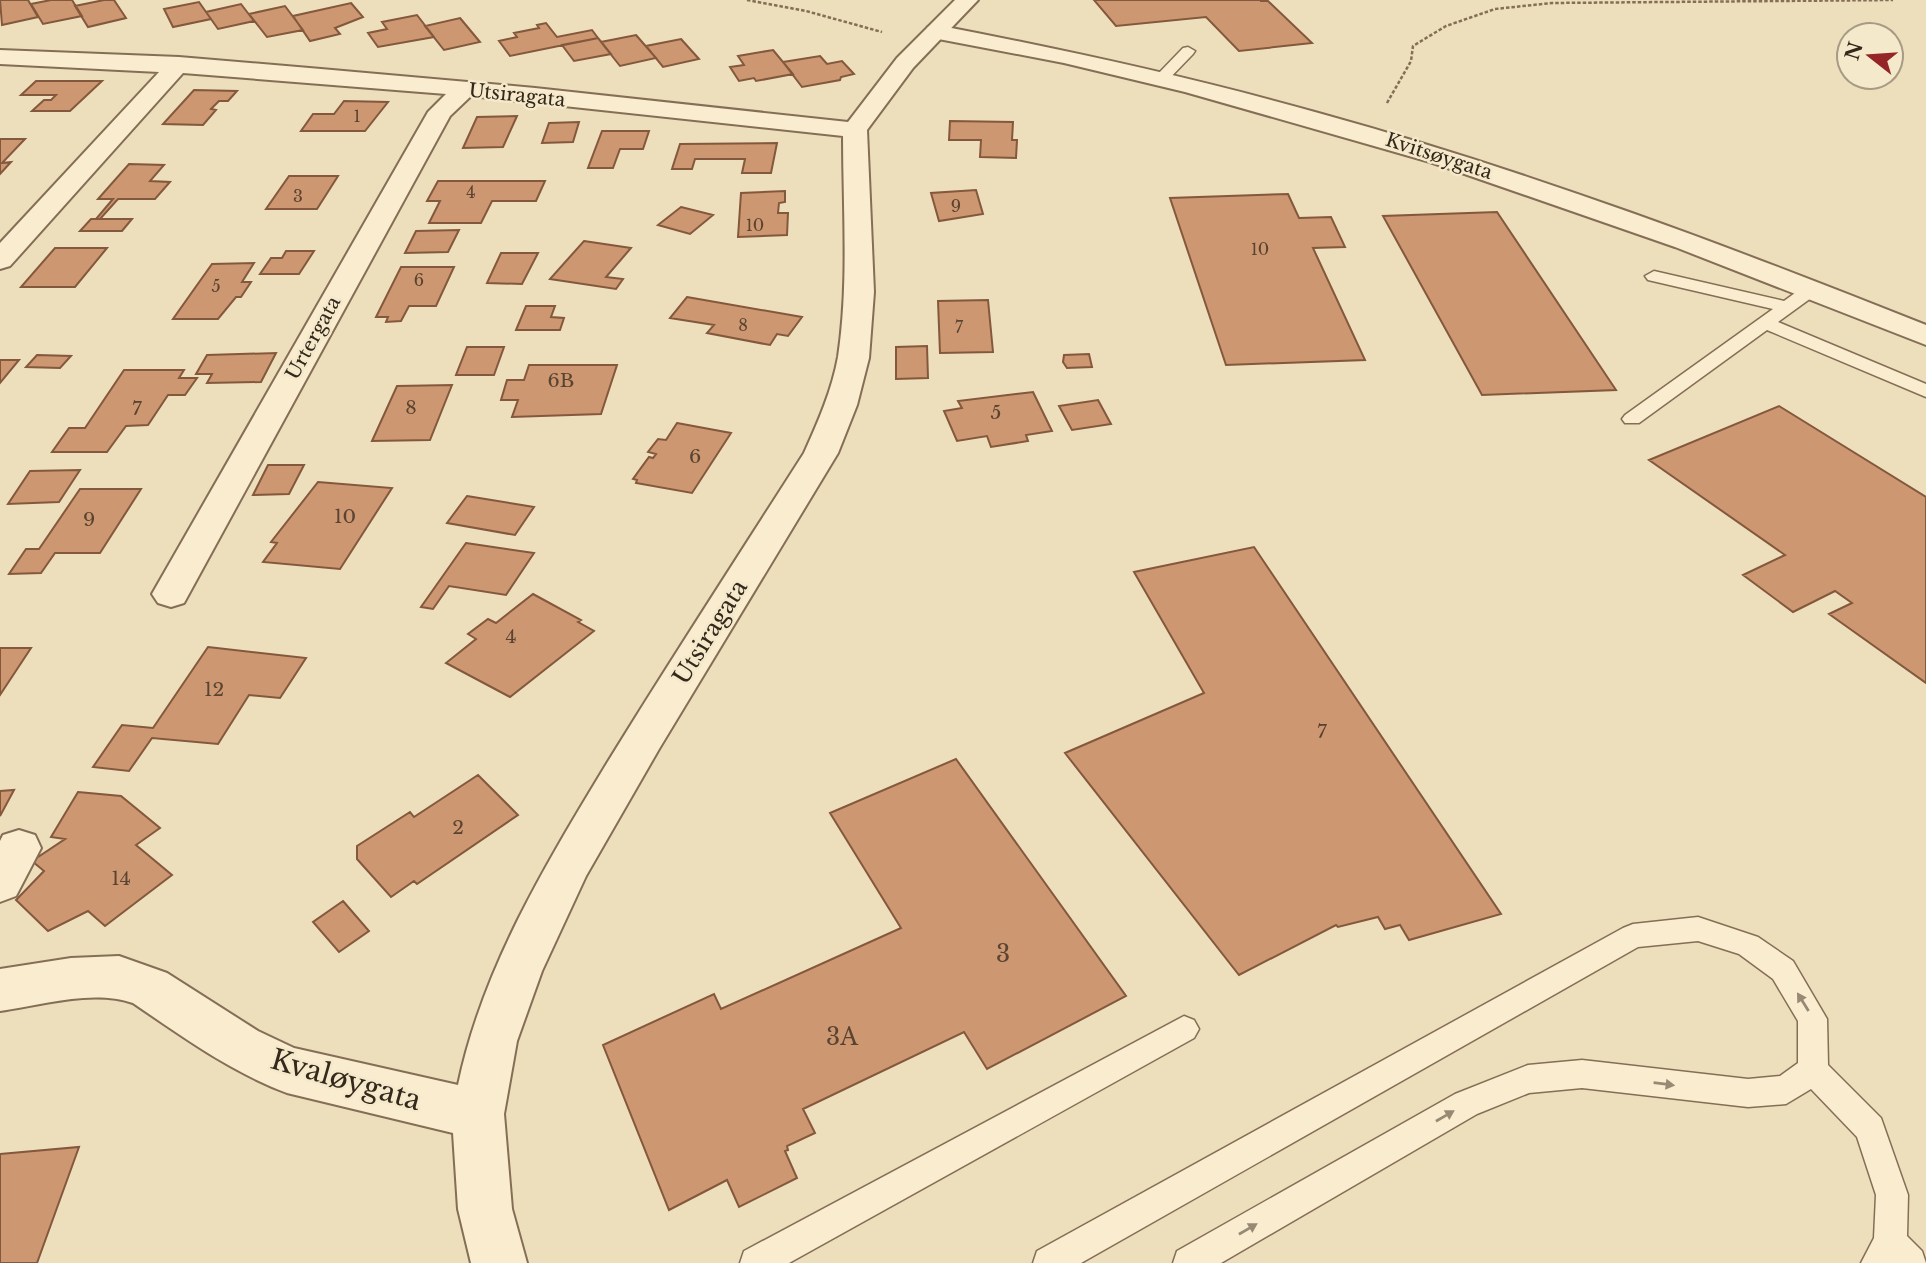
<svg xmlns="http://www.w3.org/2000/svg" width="1926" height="1263" font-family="'Libre Baskerville',serif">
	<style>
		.building { fill: #cc9771; stroke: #84583c; stroke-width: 2 }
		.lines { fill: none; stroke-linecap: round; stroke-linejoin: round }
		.service-casing { stroke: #856e56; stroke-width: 3 }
		.minor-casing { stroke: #856e56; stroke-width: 4 }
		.tertiary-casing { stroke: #856e56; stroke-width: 4 }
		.path { stroke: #856e56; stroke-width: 2.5; stroke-dasharray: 3.5 2; stroke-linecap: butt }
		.service { fill: #f9eccf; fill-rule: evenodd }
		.minor { fill: #f9eccf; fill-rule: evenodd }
		.tertiary { fill: #f9eccf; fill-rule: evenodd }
		.oneway { fill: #968a75 }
		.labels { text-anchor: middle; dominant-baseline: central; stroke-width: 5; stroke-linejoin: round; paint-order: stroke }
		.far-number-label { font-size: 16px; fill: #5a4330 }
		.far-street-label { font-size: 19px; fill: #34271b; stroke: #f5e9cb }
		.number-label { font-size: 19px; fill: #5a4330 }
		.street-label { font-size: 23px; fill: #34271b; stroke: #f5e9cb }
		.near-number-label { font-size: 23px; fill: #5a4330 }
		.near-street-label { font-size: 28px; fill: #34271b; stroke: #f5e9cb }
	</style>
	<rect width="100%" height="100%" fill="#eddebc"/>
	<path class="building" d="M 0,0 L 28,0 L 38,17 L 2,25 Z
		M 51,0 L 72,0 L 82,16 L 43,24 L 31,4 Z
		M 104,0 L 114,0 L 126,18 L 88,27 L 75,6 Z
		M 1094,0 L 1266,0 L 1260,1 L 1268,1 L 1312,43 L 1239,51 L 1206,17 L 1116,26 Z
		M 199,2 L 211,19 L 173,27 L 164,9 Z
		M 351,3 L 363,17 L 335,28 L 340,34 L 310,41 L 293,16 Z
		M 241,4 L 254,21 L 218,29 L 206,12 Z
		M 285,6 L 303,30 L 267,37 L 249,14 Z
		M 417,15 L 434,37 L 378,47 L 368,33 L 387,29 L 382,22 Z
		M 460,18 L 480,42 L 444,50 L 425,26 Z
		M 546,23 L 557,37 L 592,30 L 598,38 L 510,56 L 499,41 L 517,37 L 514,33 L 539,28 L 537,25 Z
		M 636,35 L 656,58 L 620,66 L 601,42 Z
		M 598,38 L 611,54 L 574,61 L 562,45 Z
		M 681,39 L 699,59 L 663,67 L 646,46 Z
		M 773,50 L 793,74 L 756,81 L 754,78 L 739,81 L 730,67 L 744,65 L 738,56 Z
		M 820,56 L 827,64 L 842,61 L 854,74 L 841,77 L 840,80 L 802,87 L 783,62 Z
		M 36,81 L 102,81 L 70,111 L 32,111 L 44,100 L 51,100 L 56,95 L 21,95 Z
		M 194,90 L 237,91 L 228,101 L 219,101 L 211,109 L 216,110 L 203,125 L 163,124 Z
		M 344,101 L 388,102 L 365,131 L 301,131 L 313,114 L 334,114 Z
		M 517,116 L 503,147 L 463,148 L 477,117 Z
		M 950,121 L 1013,122 L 1012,140 L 1017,140 L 1016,158 L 980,157 L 981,140 L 949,140 Z
		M 579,122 L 573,142 L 542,143 L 549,123 Z
		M 602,131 L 649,131 L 643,149 L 620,149 L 613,168 L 588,168 Z
		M 0,139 L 25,139 L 2,163 L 11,162 L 0,174 Z
		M 777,143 L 771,173 L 742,173 L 745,159 L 695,159 L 692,169 L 672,169 L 680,144 Z
		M 129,164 L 164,165 L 150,181 L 170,182 L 155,199 L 118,199 L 100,219 L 96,219 L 113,199 L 98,199 Z
		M 289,176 L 338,176 L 317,209 L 266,209 Z
		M 438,181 L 545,181 L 536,201 L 492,201 L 481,223 L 429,223 L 440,201 L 427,201 Z
		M 976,190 L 983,214 L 939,221 L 931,193 Z
		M 785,191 L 785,202 L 779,203 L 778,213 L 788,213 L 787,235 L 738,237 L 741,193 Z
		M 1288,194 L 1299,218 L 1331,217 L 1345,247 L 1313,248 L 1365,360 L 1226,365 L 1170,198 Z
		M 681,207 L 713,215 L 690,234 L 658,225 Z
		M 1497,212 L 1616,390 L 1482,395 L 1383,216 Z
		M 91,219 L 132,219 L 122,231 L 80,231 Z
		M 459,230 L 448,252 L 405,253 L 416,231 Z
		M 584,241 L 631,248 L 606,277 L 623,279 L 616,289 L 550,279 Z
		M 55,248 L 107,248 L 75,287 L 21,287 Z
		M 286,251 L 314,251 L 299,274 L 260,274 L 271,258 L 282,258 Z
		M 501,253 L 538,253 L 522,284 L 487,283 Z
		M 254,263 L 242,282 L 251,282 L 241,297 L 236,297 L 218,319 L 173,319 L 212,264 Z
		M 401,267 L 454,267 L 436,306 L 409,306 L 401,321 L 386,322 L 388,317 L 376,317 Z
		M 687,297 L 802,317 L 788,336 L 777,334 L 770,345 L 707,333 L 714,325 L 670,318 Z
		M 988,300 L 993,352 L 940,353 L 938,301 Z
		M 526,306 L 555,306 L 551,317 L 564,318 L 560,330 L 516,330 Z
		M 927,346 L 928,378 L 896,379 L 896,347 Z
		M 467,347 L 504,347 L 494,375 L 456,375 Z
		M 276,353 L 261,382 L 207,383 L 212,374 L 196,374 L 207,355 Z
		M 1089,354 L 1092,367 L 1067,368 L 1063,362 L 1064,355 Z
		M 37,355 L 71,356 L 60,368 L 26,367 Z
		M 0,360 L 19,360 L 0,383 Z
		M 529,365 L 617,365 L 601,414 L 512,417 L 518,400 L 501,400 L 507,380 L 524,380 Z
		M 124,370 L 184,370 L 179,378 L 197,378 L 185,395 L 168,395 L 148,425 L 126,426 L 107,452 L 52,452 L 69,428 L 85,428 Z
		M 452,385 L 430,440 L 372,441 L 397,386 Z
		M 1033,392 L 1052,431 L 1026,435 L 1028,441 L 991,447 L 987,436 L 957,441 L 944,411 L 962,408 L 958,401 Z
		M 1098,400 L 1111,424 L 1072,430 L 1059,406 Z
		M 1779,406 L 1926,497 L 1926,683 L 1829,614 L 1852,603 L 1835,591 L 1793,612 L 1743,575 L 1785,555 L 1649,460 Z
		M 677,423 L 731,433 L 692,493 L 636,483 L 637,480 L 633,479 L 649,457 L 653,458 L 656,454 L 648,452 L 658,439 L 666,440 Z
		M 268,465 L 304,465 L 289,494 L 253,495 Z
		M 80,470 L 59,502 L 8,504 L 30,471 Z
		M 318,482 L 392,488 L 340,569 L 263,562 L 277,543 L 271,542 Z
		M 80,489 L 141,489 L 100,553 L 55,553 L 41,573 L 9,574 L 26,549 L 39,549 Z
		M 467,496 L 534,507 L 515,535 L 447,523 Z
		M 466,543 L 534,553 L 506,595 L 449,586 L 433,609 L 421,607 Z
		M 1254,547 L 1501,914 L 1409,940 L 1400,925 L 1385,929 L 1378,917 L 1338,927 L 1336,925 L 1239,975 L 1065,753 L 1204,693 L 1134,572 Z
		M 533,594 L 581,620 L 578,622 L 594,631 L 510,697 L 446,663 L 476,639 L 468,634 L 488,619 L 496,623 Z
		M 208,647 L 306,658 L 280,698 L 249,695 L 218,744 L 152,738 L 129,771 L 93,767 L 122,725 L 153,728 Z
		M 0,648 L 31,648 L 0,695 Z
		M 956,759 L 1126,996 L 987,1069 L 964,1032 L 803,1109 L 815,1133 L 787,1146 L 788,1150 L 785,1151 L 797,1178 L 739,1207 L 727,1180 L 669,1210 L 603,1045 L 714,994 L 721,1009 L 901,928 L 830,813 Z
		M 478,775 L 518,815 L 417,884 L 414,881 L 391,897 L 357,859 L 357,846 L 410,812 L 414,817 Z
		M 14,790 L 0,816 L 0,791 Z
		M 78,792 L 121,796 L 160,828 L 136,845 L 172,875 L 105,926 L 88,911 L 48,931 L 16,900 L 44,871 L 32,861 L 65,839 L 51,837 Z
		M 343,901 L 369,931 L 339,952 L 313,922 Z
		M 79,1147 L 37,1263 L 0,1263 L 0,1154 Z"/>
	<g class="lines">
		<defs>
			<path id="service" d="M 1188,47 L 1195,51 L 1193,54 L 1166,82 L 1156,82 L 1156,76 L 1183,48 Z
				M 1654,271 L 1784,301 L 1806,285 L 1818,285 L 1821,289 L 1818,293 L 1778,322 L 1926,384 L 1926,397 L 1767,330 L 1639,423 L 1625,423 L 1622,419 L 1625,415 L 1773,309 L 1648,280 L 1645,276 Z
				M 1698,917 L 1758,937 L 1793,961 L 1827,1019 L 1828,1065 L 1881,1118 L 1908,1195 L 1907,1236 L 1922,1251 L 1926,1263 L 1861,1263 L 1874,1238 L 1876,1195 L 1857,1137 L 1811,1089 L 1786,1104 L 1748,1107 L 1582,1088 L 1529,1093 L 1477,1114 L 1221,1263 L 1173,1263 L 1177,1251 L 1455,1094 L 1528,1065 L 1582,1060 L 1748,1079 L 1780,1076 L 1798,1063 L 1798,1021 L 1773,979 L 1739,954 L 1698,941 L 1638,947 L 1081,1263 L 1033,1263 L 1037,1251 L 1623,928 L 1633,924 Z
				M 1184,1016 L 1194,1020 L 1199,1029 L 1194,1038 L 789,1263 L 740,1263 L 744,1251 Z"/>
			<path id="minor" d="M 955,0 L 978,0 L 913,68 L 867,130 L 874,292 L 869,358 L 857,405 L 838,453 L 659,749 L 586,876 L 542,971 L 517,1041 L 504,1114 L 512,1209 L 527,1263 L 471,1263 L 458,1209 L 453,1133 L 287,1093 C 231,1072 183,1037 133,1003 C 93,989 41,1005 0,1011 L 0,969 L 71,958 L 119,956 L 167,973 L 258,1031 L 294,1048 L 458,1085 C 482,970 544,867 604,768 C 669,662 737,558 804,453 C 818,422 832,390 838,357 C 849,284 843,209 843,136 L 471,96 L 450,116 L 184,603 L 171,607 L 158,603 L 152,594 L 428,112 L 446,94 L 183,73 L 10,266 L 0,269 L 0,243 L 159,72 L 0,64 L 0,50 L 179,57 L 321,69 L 535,88 L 848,122 L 897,58 Z
				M 19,830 L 35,835 L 41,848 L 16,896 L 0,902 L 0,841 L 3,835 Z"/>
			<path id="tertiary" d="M 936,25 C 1066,50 1195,78 1322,114 C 1528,171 1728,246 1926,325 L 1926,345 L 1675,247 L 1430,162 L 1185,92 L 1064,63 L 928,37 L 925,32 L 928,27 Z"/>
		</defs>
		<use href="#service" class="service-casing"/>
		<use href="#minor" class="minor-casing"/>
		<use href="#tertiary" class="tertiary-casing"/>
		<path class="path" d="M 747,0 L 806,11 L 882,32
			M 1387,103 L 1411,61 L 1413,46 L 1446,26 L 1495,9 L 1552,3 L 1893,0"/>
		<use href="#service" class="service"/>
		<use href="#minor" class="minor"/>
		<use href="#tertiary" class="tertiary"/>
	</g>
	<defs><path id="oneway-solid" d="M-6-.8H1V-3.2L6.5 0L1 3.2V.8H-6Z" transform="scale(1.75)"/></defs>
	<g class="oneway">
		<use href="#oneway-solid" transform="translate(1803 1002) rotate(-122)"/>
		<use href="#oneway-solid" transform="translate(1664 1084) rotate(7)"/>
		<use href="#oneway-solid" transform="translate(1445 1116) rotate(-30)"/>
		<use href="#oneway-solid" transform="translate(1248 1229) rotate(-30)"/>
	</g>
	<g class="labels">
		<g class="far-number-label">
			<text x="357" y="116">1</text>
			<text x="471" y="192">4</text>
			<text x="298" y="196">3</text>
			<text x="956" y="206">9</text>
			<text x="755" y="225">10</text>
			<text x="1260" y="249">10</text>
			<text x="419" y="280">6</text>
			<text x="216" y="286">5</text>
			<text x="743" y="325">8</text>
			<text x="959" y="327">7</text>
		</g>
		<g class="far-street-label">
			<text transform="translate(517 95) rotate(6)">Utsiragata</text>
			<text transform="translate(1439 156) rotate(18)">Kvitsøygata</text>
			<text transform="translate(313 338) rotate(-61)">Urtergata</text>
		</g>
		<g class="number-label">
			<text x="561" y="380">6B</text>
			<text x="411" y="407">8</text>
			<text x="137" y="408">7</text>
			<text x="996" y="412">5</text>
			<text x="695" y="456">6</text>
			<text x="345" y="516">10</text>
			<text x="89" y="519">9</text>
			<text x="511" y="636">4</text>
			<text x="214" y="689">12</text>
			<text x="1322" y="731">7</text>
			<text x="458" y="827">2</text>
			<text x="121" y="878">14</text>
		</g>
		<g class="street-label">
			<text transform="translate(710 632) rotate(-58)">Utsiragata</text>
		</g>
		<g class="near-number-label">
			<text x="1003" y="954">3</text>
			<text x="842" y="1037">3A</text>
		</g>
		<g class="near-street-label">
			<text transform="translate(346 1080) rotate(16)">Kvaløygata</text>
		</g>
	</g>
	<g transform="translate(1870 56) rotate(287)"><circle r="33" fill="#f5e9cb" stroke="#a89b85" stroke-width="2"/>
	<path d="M0-5L12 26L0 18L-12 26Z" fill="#942627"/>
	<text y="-10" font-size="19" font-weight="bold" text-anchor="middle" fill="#34271b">N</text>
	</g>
</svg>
